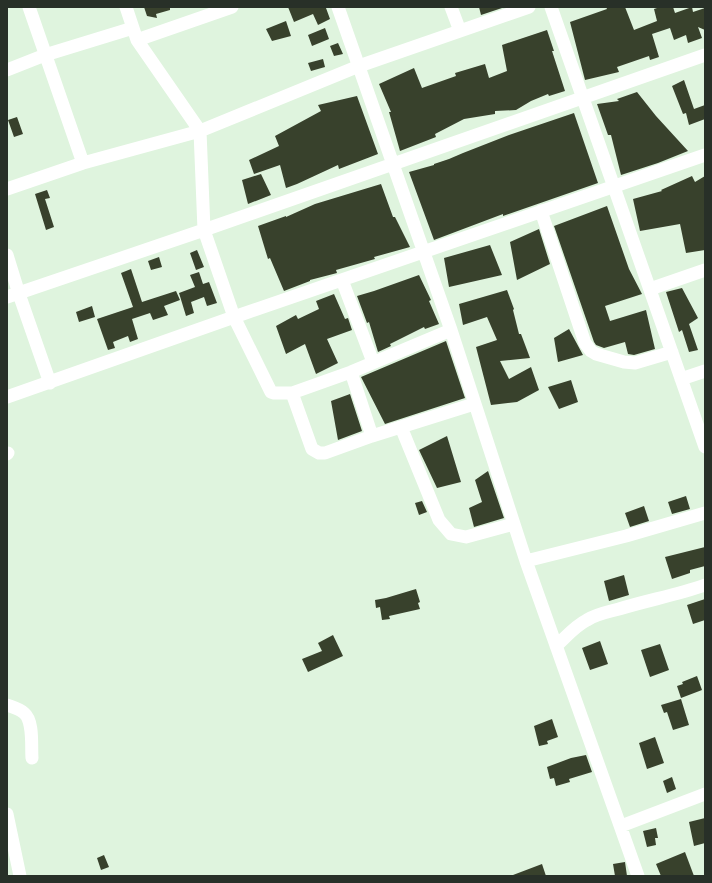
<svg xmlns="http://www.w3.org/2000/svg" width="712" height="883" font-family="'Fira Sans Condensed',sans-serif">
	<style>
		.building { fill: #38412c }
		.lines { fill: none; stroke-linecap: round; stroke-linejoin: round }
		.minor { stroke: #fff; stroke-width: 13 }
	</style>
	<rect width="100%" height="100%" fill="#dff4de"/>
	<path class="building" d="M 144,7 L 170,7 L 170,10 L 156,14 L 157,18 L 147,16 Z
		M 288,7 L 329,7 L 326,8 L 330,19 L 318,25 L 313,14 L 294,22 Z
		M 479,7 L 505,7 L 481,15 Z
		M 606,7 L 625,7 L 634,30 L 657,21 L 654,9 L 660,7 L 673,7 L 675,13 L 692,7 L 693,12 L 705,8 L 705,30 L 698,27 L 702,38 L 688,43 L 686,35 L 674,40 L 670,28 L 652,34 L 659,57 L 650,60 L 649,56 L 617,67 L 619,72 L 585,80 L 570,22 L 607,9 Z
		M 286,21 L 291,36 L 272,41 L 266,29 Z
		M 325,28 L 329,39 L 312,46 L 308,35 Z
		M 547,30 L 554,51 L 552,51 L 565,91 L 549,96 L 548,94 L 531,101 L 516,110 L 495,111 L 495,114 L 464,119 L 435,134 L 436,137 L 400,151 L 389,112 L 391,112 L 379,84 L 414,68 L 422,88 L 456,76 L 455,73 L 485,64 L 489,78 L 507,71 L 502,45 Z
		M 338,43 L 343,54 L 334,56 L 330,46 Z
		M 323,59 L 325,67 L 311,71 L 308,63 Z
		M 684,80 L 694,109 L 705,105 L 705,119 L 689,125 L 686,113 L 683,114 L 672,86 Z
		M 637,92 L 656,116 L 688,151 L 658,163 L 621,175 L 611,135 L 608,135 L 597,104 L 619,101 L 617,99 Z
		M 357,96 L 378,154 L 339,169 L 338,165 L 297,184 L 286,188 L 280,165 L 254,174 L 249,160 L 279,146 L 275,136 L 321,111 L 318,105 Z
		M 574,113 L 598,183 L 503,216 L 503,214 L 434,240 L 409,172 L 434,165 L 434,164 L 449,159 L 463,153 L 509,135 Z
		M 17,117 L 23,134 L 14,137 L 8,120 Z
		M 261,174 L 271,195 L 248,204 L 242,180 Z
		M 692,176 L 695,182 L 705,176 L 705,250 L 686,253 L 680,224 L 640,231 L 633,199 L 662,191 L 661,190 Z
		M 381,184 L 393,217 L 395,217 L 410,247 L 374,257 L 375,259 L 336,270 L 337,273 L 310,280 L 310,281 L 284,291 L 270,258 L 268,259 L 258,226 L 286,216 L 286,217 L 315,204 Z
		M 47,190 L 50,198 L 45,199 L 54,227 L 46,230 L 35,194 Z
		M 607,206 L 629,269 L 642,294 L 605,306 L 610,321 L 646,310 L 655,349 L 634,355 L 628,354 L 625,342 L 604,348 L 596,345 L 594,342 L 554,226 Z
		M 539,229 L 550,264 L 517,280 L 510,242 Z
		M 490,245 L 502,275 L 449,287 L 444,258 Z
		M 197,250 L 204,267 L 196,270 L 190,253 Z
		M 159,257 L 162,267 L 151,270 L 148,261 Z
		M 131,269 L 142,302 L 176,291 L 180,300 L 164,306 L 168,315 L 153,320 L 150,313 L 132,319 L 138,339 L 130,342 L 128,336 L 113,342 L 115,348 L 108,350 L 97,319 L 133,307 L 121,273 Z
		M 199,272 L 203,284 L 209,282 L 217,303 L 207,306 L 204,297 L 191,302 L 194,313 L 186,316 L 179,293 L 195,287 L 190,275 Z
		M 419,275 L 431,300 L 429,301 L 439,324 L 425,329 L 424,327 L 390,344 L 391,346 L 378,352 L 369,322 L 367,323 L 357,296 L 374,291 Z
		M 682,288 L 698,318 L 689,324 L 698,350 L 689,352 L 682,330 L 679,332 L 666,292 Z
		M 507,290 L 514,309 L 513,310 L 519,334 L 521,334 L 530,358 L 500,361 L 509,379 L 531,367 L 539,390 L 517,402 L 491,405 L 476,347 L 497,340 L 487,317 L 463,325 L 459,304 Z
		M 334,294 L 345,319 L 348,318 L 352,330 L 327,339 L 338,363 L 316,374 L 305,344 L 286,354 L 276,326 L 296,315 L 298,319 L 319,309 L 316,301 Z
		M 92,306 L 95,317 L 79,322 L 76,312 Z
		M 569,329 L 583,355 L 558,362 L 554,338 Z
		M 446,341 L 465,398 L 385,424 L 361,377 Z
		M 571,380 L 578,402 L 559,409 L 548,387 Z
		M 350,394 L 362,431 L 338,440 L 331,401 Z
		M 447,436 L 461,482 L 437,488 L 419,450 Z
		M 488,471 L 504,518 L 474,527 L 469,508 L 482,502 L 475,480 Z
		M 686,496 L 690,509 L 672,514 L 668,502 Z
		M 422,501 L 427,512 L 419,515 L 415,503 Z
		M 644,506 L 649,521 L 630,527 L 625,513 Z
		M 705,547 L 705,566 L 690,570 L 690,573 L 672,579 L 665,557 Z
		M 624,575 L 629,595 L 609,601 L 604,581 Z
		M 416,589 L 420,602 L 418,603 L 420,609 L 389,616 L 390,619 L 382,620 L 380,607 L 376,608 L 375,600 L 386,598 Z
		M 705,599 L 705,620 L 693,624 L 687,605 Z
		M 333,635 L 343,656 L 308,672 L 302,659 L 322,651 L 318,643 Z
		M 600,641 L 608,664 L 590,670 L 582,648 Z
		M 660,644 L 669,670 L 650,677 L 641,650 Z
		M 697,676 L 702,690 L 681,698 L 677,686 L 683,684 L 682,682 Z
		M 681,699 L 689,725 L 673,730 L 667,712 L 664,713 L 661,705 Z
		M 552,719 L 558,737 L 547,741 L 548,744 L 539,746 L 534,726 Z
		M 655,737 L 664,763 L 647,769 L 639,743 Z
		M 586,755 L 592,772 L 569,779 L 570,782 L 556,786 L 554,778 L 550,779 L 547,767 L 571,758 Z
		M 672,777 L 676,789 L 667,793 L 663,781 Z
		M 705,818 L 705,843 L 694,846 L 689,822 Z
		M 656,828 L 658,838 L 655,838 L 656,845 L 647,847 L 643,831 Z
		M 685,852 L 694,876 L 661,876 L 656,864 Z
		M 104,855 L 109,867 L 101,870 L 97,858 Z
		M 625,862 L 627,876 L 615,876 L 613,864 Z
		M 542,864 L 546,876 L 513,876 L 513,875 Z"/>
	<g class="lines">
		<path class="minor" d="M 29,7 L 83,163
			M 126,7 L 137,40 L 200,131 L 204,230 L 234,317 L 271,392 L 274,393 L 292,393 L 312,449 L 319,453 L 325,453 L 372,436 L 474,404
			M 338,7 L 451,330 L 526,561 L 638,876
			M 451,7 L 460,31
			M 551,7 L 705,447
			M 137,40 L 232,7
			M 7,70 L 45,55 L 133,28
			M 7,189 L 83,163 L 200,131 L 359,66 L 529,7
			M 541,211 L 585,343 L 591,351 L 596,354 L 624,362 L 635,363 L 672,352
			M 7,255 L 19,294 L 50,383
			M 342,280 L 373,362
			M 650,289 L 705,270
			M 7,297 L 204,230 L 705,55
			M 351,372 L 372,436
			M 681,379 L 705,371
			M 292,393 L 351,372 L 451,330
			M 7,397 L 234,317 L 705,155
			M 401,427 L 439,520 L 451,534 L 466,537 L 514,524
			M 7,454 L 8,453
			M 526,561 L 626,536 L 705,513
			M 556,646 C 566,637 575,626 587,620 C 596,614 608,612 619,609 C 648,600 677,595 705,585
			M 7,705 C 12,707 20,709 24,713 C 34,721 31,746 32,758
			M 7,814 L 20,876
			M 621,826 L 705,794"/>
	</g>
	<rect width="712" height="883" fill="none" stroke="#283028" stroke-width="16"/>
</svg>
